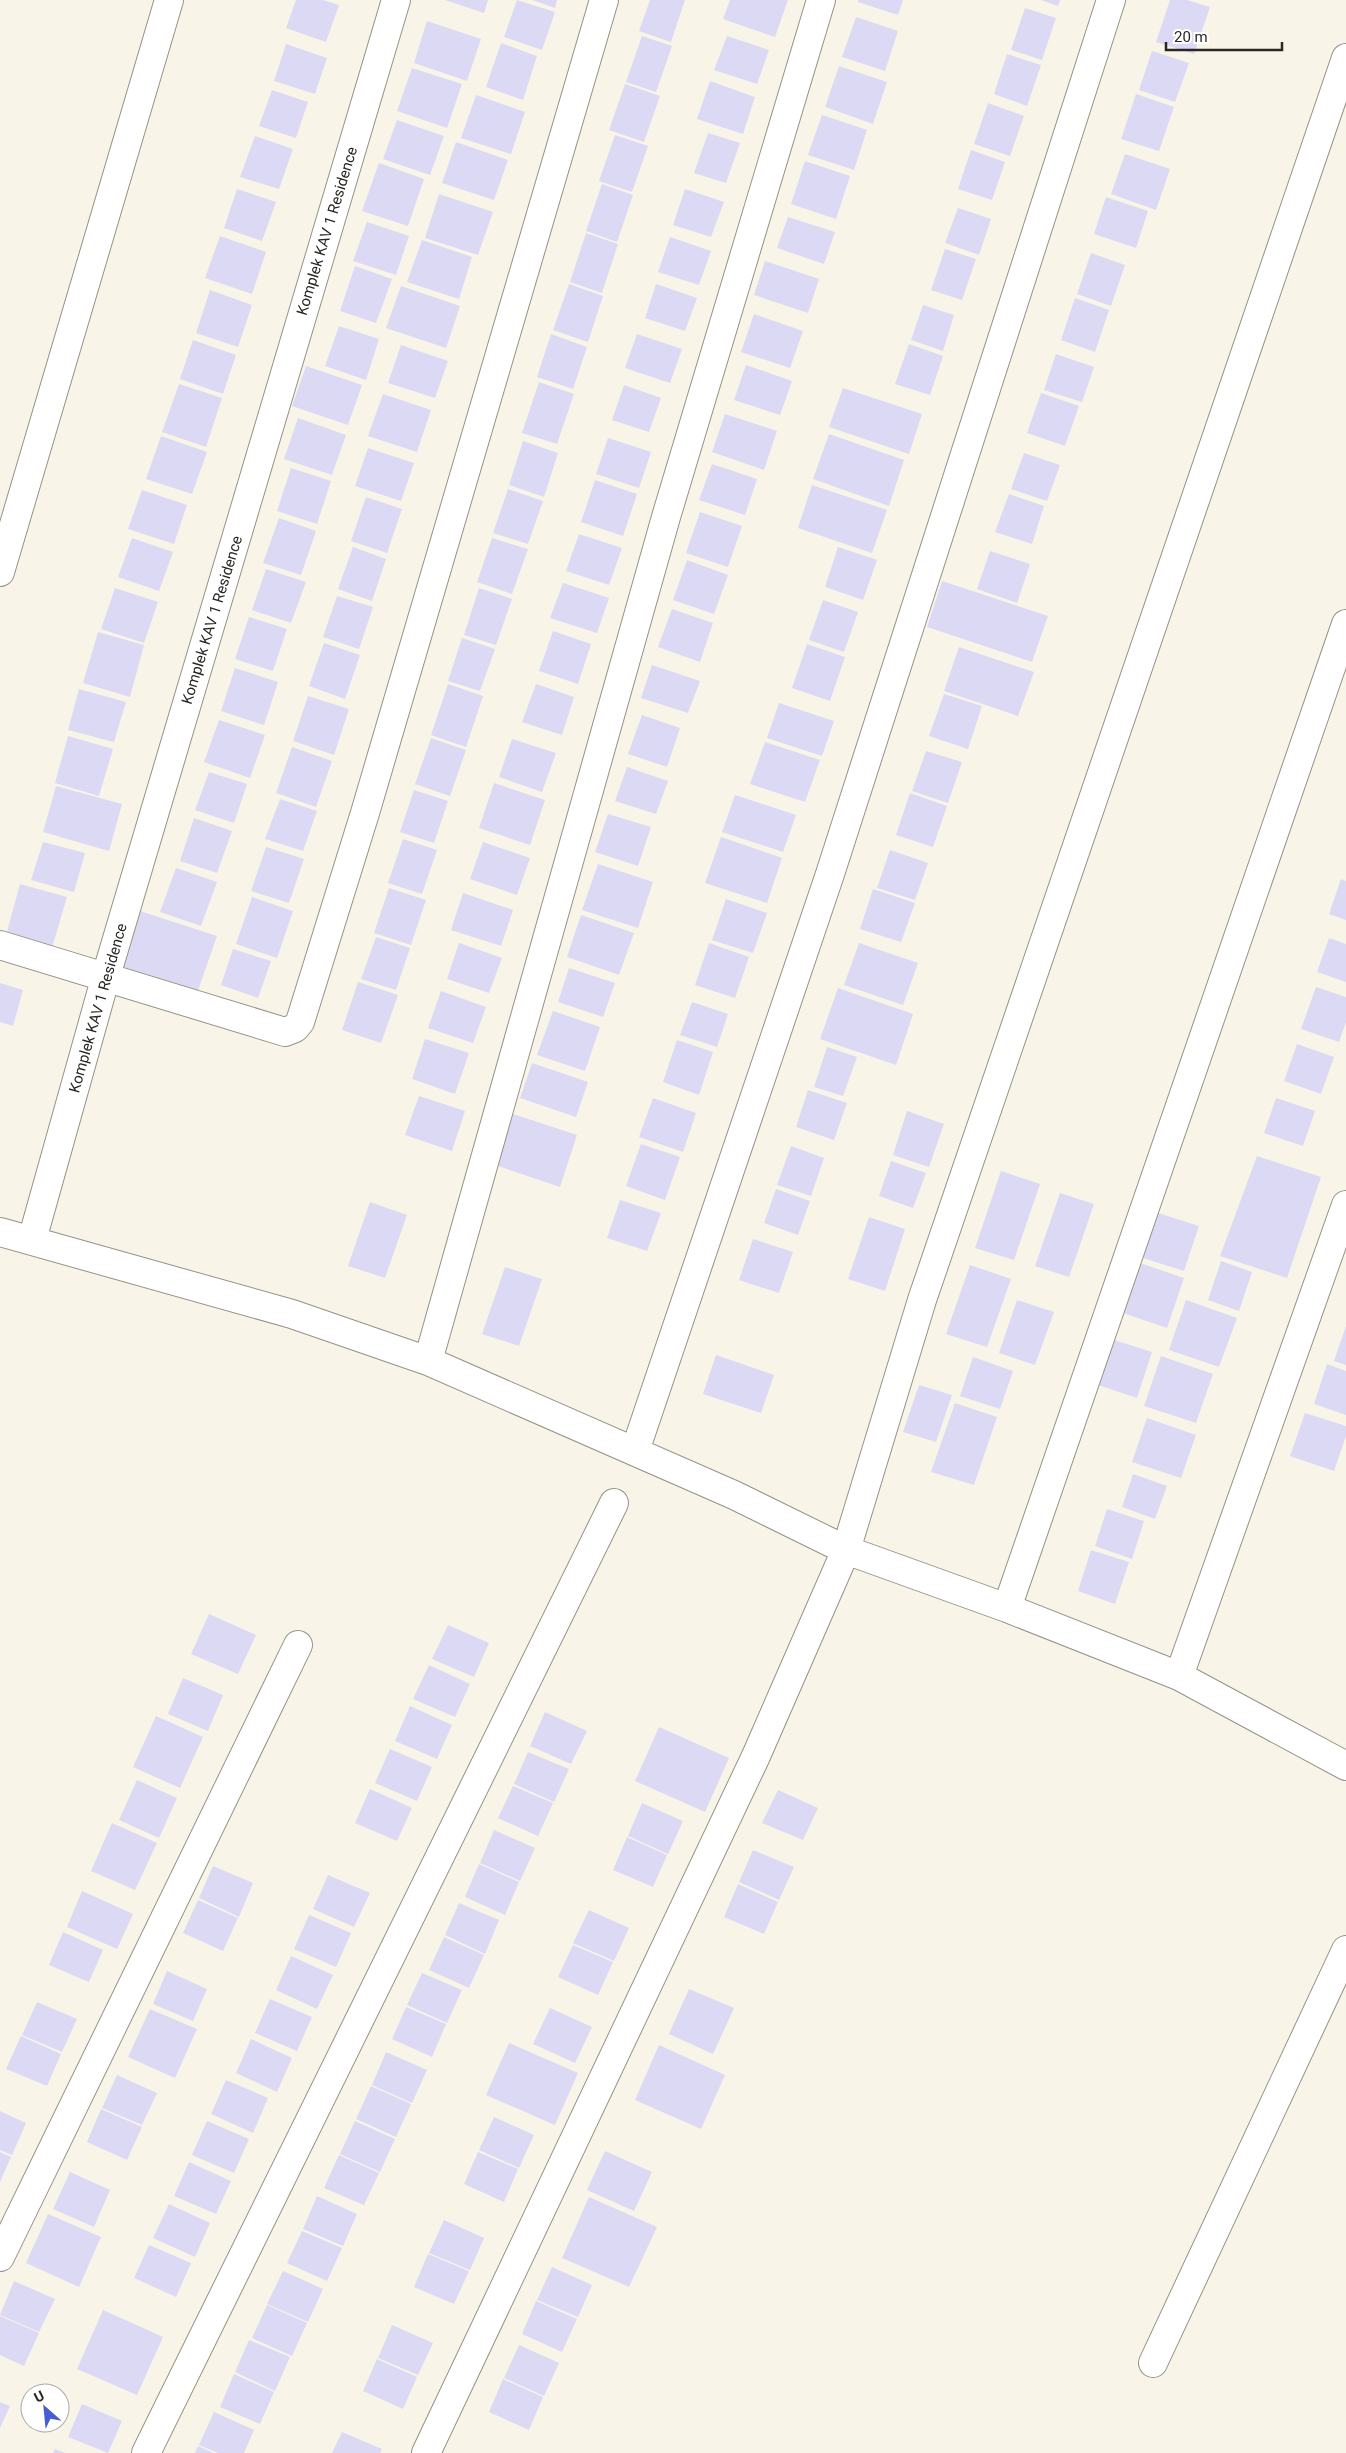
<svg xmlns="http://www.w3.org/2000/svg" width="1346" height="2453" font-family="Roboto,sans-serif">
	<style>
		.building { fill: #dcd9f5 }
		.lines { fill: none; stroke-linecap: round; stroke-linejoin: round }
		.minor-casing { stroke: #979287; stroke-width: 30 }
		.minor { stroke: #fff; stroke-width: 28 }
		.labels { text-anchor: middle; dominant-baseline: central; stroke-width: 4; stroke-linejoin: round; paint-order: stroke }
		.street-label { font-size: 15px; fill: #292723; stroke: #fff }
	</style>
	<rect width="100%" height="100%" fill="#f9f4e8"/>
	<path class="building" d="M 296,0 L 323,0 L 339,5 L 326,42 L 286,28 Z
		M 445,0 L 488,0 L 484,13 Z
		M 517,0 L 555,12 L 542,50 L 504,37 Z
		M 532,0 L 557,0 L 555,8 Z
		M 650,0 L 685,0 L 671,42 L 639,31 Z
		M 730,0 L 788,0 L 775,37 L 723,19 Z
		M 858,0 L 903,0 L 898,15 L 858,2 Z
		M 1041,0 L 1060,0 L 1058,6 Z
		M 1170,0 L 1187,0 L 1210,7 L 1194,54 L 1156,42 Z
		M 1025,8 L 1056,18 L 1042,60 L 1011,50 Z
		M 856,17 L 898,31 L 885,71 L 842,57 Z
		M 427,21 L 481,39 L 467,81 L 414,63 Z
		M 642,36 L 672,46 L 656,92 L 626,82 Z
		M 727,36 L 769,50 L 757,84 L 714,70 Z
		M 501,43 L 537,56 L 523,100 L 486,87 Z
		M 286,44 L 327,58 L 315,94 L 274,81 Z
		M 1152,51 L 1189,63 L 1175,102 L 1139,90 Z
		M 1007,54 L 1041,65 L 1027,106 L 994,94 Z
		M 839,66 L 887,82 L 873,124 L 825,107 Z
		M 412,68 L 462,84 L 447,128 L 397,111 Z
		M 710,81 L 755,97 L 743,134 L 697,119 Z
		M 625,84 L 660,96 L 644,142 L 609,130 Z
		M 272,90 L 308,102 L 296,138 L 259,126 Z
		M 1136,94 L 1174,107 L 1159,151 L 1121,139 Z
		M 476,95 L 525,112 L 511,154 L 461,138 Z
		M 988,103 L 1024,116 L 1010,156 L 974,144 Z
		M 822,115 L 867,130 L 854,170 L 808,155 Z
		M 397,120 L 444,136 L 430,175 L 383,159 Z
		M 708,133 L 740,143 L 726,183 L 694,173 Z
		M 615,135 L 648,146 L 632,192 L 599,181 Z
		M 255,136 L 293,149 L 279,189 L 240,177 Z
		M 456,142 L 508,160 L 494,200 L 442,183 Z
		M 971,150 L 1005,162 L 992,200 L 958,189 Z
		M 1125,154 L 1170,169 L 1156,210 L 1111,194 Z
		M 805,161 L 850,176 L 836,219 L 791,204 Z
		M 379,163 L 424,179 L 408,226 L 362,211 Z
		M 602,184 L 633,195 L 617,242 L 586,231 Z
		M 237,189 L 276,202 L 262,241 L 224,228 Z
		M 685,189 L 724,202 L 711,237 L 673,225 Z
		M 439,194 L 493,212 L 478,255 L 425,238 Z
		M 1106,197 L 1148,211 L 1136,248 L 1094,234 Z
		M 958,208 L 991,219 L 979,255 L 945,243 Z
		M 788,217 L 835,232 L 824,264 L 777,248 Z
		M 367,222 L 409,236 L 396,275 L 353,261 Z
		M 586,233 L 618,244 L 602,293 L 570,282 Z
		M 220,236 L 266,252 L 252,294 L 205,278 Z
		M 670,237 L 711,251 L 699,285 L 658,272 Z
		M 422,240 L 472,257 L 459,299 L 407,282 Z
		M 945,249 L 976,259 L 962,300 L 931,290 Z
		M 1091,253 L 1125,265 L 1111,306 L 1077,294 Z
		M 765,261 L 819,279 L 808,313 L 754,295 Z
		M 355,266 L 392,279 L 376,323 L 340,311 Z
		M 569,284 L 603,296 L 588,342 L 553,330 Z
		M 656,284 L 697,298 L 685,331 L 645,318 Z
		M 401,286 L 460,306 L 446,348 L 386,328 Z
		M 210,290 L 252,305 L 238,347 L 196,333 Z
		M 1075,298 L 1109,310 L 1095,352 L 1061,340 Z
		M 923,305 L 954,315 L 943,351 L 911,340 Z
		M 754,314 L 803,331 L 790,368 L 741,352 Z
		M 339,326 L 379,339 L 366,380 L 325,366 Z
		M 551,334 L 587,347 L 573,389 L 537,377 Z
		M 637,334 L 682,349 L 670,383 L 625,368 Z
		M 193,340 L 236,355 L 223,394 L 180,379 Z
		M 909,344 L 943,356 L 930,395 L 895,384 Z
		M 401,345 L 448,361 L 435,398 L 388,383 Z
		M 1056,354 L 1094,367 L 1082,402 L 1044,390 Z
		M 746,365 L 792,381 L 780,415 L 734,400 Z
		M 306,366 L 362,385 L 348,425 L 292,406 Z
		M 539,382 L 574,394 L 557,444 L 522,433 Z
		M 179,384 L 222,398 L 206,447 L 162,432 Z
		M 624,385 L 661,398 L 649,432 L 612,420 Z
		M 843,388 L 922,414 L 909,454 L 829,427 Z
		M 1041,393 L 1079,406 L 1065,446 L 1027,433 Z
		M 383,394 L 431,410 L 417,452 L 368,436 Z
		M 725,414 L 777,431 L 764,470 L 712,452 Z
		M 298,418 L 346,435 L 332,475 L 284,459 Z
		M 829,434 L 904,460 L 889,506 L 813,479 Z
		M 161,436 L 207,452 L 192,494 L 146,479 Z
		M 608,438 L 651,452 L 639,488 L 596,474 Z
		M 523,441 L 558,453 L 544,497 L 509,485 Z
		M 368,448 L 414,463 L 401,501 L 355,486 Z
		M 1024,453 L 1060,465 L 1047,501 L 1011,489 Z
		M 712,464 L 757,479 L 745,515 L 699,500 Z
		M 291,468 L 331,481 L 317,524 L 277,511 Z
		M 595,480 L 637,494 L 623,536 L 581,522 Z
		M 812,485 L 887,510 L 872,553 L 798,528 Z
		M 508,489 L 543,501 L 528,544 L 493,533 Z
		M 142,490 L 187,505 L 174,544 L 128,529 Z
		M 1009,494 L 1044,506 L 1032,544 L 995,532 Z
		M 366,497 L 402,509 L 387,553 L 351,541 Z
		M 700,512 L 742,526 L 728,567 L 686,553 Z
		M 279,518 L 316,531 L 301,575 L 263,563 Z
		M 579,534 L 622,548 L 609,585 L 566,571 Z
		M 132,538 L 173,552 L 159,591 L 118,577 Z
		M 492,538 L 528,549 L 512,594 L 477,582 Z
		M 353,547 L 386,559 L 372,601 L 338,589 Z
		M 838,547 L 877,560 L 863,600 L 825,587 Z
		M 990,551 L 1030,564 L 1017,603 L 977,589 Z
		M 687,560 L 728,575 L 714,614 L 673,600 Z
		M 266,569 L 306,582 L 291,623 L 252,610 Z
		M 942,581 L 1048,616 L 1032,662 L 927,627 Z
		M 563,583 L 609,598 L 597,633 L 550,618 Z
		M 115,588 L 158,602 L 144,643 L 101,629 Z
		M 479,588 L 512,599 L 496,645 L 464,635 Z
		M 337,596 L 373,607 L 359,649 L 323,637 Z
		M 823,600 L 858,612 L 844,652 L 809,640 Z
		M 672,609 L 713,623 L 700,662 L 658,647 Z
		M 249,617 L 287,629 L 273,671 L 235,659 Z
		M 553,631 L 591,644 L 578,684 L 539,671 Z
		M 98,632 L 144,645 L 130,697 L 83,683 Z
		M 462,638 L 495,649 L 480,691 L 448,681 Z
		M 324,643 L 360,655 L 345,699 L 309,686 Z
		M 807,644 L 845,657 L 830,701 L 792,688 Z
		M 959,647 L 1034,672 L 1018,716 L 944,691 Z
		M 652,665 L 700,681 L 688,713 L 641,698 Z
		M 235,668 L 278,682 L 264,725 L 221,711 Z
		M 448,684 L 483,696 L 466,747 L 431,735 Z
		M 536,684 L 574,697 L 562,735 L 522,722 Z
		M 79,689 L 126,702 L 114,742 L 68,730 Z
		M 944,694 L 982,706 L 968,749 L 929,736 Z
		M 308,696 L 349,709 L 334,755 L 293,741 Z
		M 779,703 L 834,721 L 822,756 L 767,738 Z
		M 642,715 L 680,728 L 667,767 L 628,754 Z
		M 219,720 L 265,735 L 250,778 L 204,762 Z
		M 68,736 L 113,749 L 99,796 L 55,783 Z
		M 431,738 L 466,750 L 450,796 L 415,784 Z
		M 512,739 L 556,753 L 542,792 L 499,777 Z
		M 765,742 L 820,760 L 805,802 L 750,784 Z
		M 292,747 L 332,761 L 316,807 L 276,793 Z
		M 926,751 L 962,762 L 948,803 L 912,791 Z
		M 627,767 L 668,781 L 656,814 L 615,801 Z
		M 209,772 L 247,784 L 234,823 L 195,810 Z
		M 494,783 L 545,800 L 530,845 L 479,828 Z
		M 56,786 L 122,804 L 109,851 L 43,832 Z
		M 414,790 L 448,801 L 434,843 L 400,832 Z
		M 910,793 L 947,806 L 933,847 L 896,835 Z
		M 735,795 L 796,815 L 783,852 L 722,832 Z
		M 280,799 L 317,811 L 303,851 L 265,839 Z
		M 608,814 L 651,827 L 638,866 L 595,852 Z
		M 194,818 L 232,831 L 217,873 L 180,861 Z
		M 721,837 L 782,858 L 767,903 L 705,883 Z
		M 403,839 L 437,850 L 422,894 L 388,883 Z
		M 43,842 L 85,853 L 74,892 L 31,880 Z
		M 483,842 L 530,858 L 517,895 L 470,879 Z
		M 266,847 L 304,859 L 289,903 L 251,891 Z
		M 890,850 L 928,863 L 915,900 L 877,888 Z
		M 598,864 L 653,882 L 638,928 L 582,910 Z
		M 176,868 L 217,882 L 201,926 L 160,912 Z
		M 1341,879 L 1346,881 L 1346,920 L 1329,914 Z
		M 20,884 L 67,897 L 51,951 L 5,939 Z
		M 389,888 L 426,900 L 411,945 L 374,933 Z
		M 873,889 L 915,903 L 901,942 L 860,929 Z
		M 463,893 L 513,910 L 501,946 L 451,930 Z
		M 252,897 L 293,911 L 277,958 L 236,944 Z
		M 726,899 L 767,913 L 753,953 L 712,940 Z
		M 137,910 L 217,936 L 195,999 L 116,973 Z
		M 581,915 L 634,933 L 619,975 L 567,957 Z
		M 376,937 L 410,948 L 396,990 L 361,979 Z
		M 1329,938 L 1346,944 L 1346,982 L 1317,972 Z
		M 459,943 L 502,958 L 489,993 L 447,979 Z
		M 709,943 L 749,957 L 735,998 L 695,985 Z
		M 859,943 L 918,963 L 903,1005 L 844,985 Z
		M 233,949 L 271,961 L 258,998 L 221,985 Z
		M 569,968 L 615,983 L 603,1017 L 558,1002 Z
		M 358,982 L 398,995 L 381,1043 L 342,1030 Z
		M 0,983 L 23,990 L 13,1026 L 0,1022 Z
		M 1316,987 L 1346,997 L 1346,1022 L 1339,1042 L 1301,1029 Z
		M 838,988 L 913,1014 L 896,1065 L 820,1039 Z
		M 441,991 L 486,1007 L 473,1043 L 428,1028 Z
		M 692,1002 L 728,1014 L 717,1047 L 680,1035 Z
		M 553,1011 L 600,1027 L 585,1071 L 537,1055 Z
		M 425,1039 L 469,1053 L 455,1094 L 412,1079 Z
		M 677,1040 L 713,1052 L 699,1095 L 663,1082 Z
		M 1297,1044 L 1334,1057 L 1321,1094 L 1284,1081 Z
		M 827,1047 L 857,1057 L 843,1096 L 814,1087 Z
		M 532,1063 L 588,1082 L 576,1117 L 520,1098 Z
		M 808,1090 L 847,1103 L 834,1140 L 796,1127 Z
		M 419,1096 L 465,1111 L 452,1151 L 405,1135 Z
		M 653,1098 L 696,1113 L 683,1152 L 639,1137 Z
		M 1276,1098 L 1315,1111 L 1303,1146 L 1264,1133 Z
		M 907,1111 L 944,1124 L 929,1167 L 893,1155 Z
		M 510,1113 L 577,1135 L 560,1187 L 492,1164 Z
		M 641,1144 L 680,1157 L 665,1200 L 626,1186 Z
		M 791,1146 L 824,1158 L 811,1196 L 777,1185 Z
		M 1257,1156 L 1321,1177 L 1287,1278 L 1220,1256 Z
		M 891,1161 L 926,1173 L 913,1208 L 879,1196 Z
		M 1001,1171 L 1040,1184 L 1014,1260 L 975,1248 Z
		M 776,1189 L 810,1201 L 798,1235 L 764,1223 Z
		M 1060,1193 L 1094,1204 L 1069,1277 L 1035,1266 Z
		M 620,1200 L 661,1213 L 647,1251 L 607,1238 Z
		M 370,1202 L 407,1215 L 385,1278 L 348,1266 Z
		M 1158,1213 L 1199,1226 L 1184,1271 L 1143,1258 Z
		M 869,1217 L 905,1229 L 885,1291 L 848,1279 Z
		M 753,1239 L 793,1252 L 779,1293 L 739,1280 Z
		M 1134,1261 L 1184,1278 L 1167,1328 L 1117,1311 Z
		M 1221,1261 L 1252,1272 L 1239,1311 L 1208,1300 Z
		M 970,1265 L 1011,1279 L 987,1347 L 946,1334 Z
		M 505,1267 L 542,1279 L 519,1346 L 482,1334 Z
		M 1017,1300 L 1054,1312 L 1035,1365 L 999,1353 Z
		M 1186,1300 L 1237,1318 L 1219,1367 L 1169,1350 Z
		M 1346,1326 L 1346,1365 L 1334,1361 Z
		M 1111,1339 L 1152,1352 L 1137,1398 L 1095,1384 Z
		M 716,1355 L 774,1375 L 761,1413 L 703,1394 Z
		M 1161,1356 L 1213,1374 L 1196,1423 L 1144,1406 Z
		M 973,1357 L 1013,1371 L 1000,1409 L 960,1396 Z
		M 1327,1364 L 1346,1371 L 1346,1415 L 1314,1404 Z
		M 919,1385 L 952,1395 L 936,1442 L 903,1432 Z
		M 955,1403 L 997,1417 L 974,1485 L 931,1472 Z
		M 1305,1413 L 1346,1426 L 1346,1436 L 1334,1471 L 1290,1456 Z
		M 1147,1418 L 1196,1435 L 1181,1478 L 1132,1462 Z
		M 1133,1474 L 1167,1486 L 1155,1519 L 1122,1507 Z
		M 1107,1509 L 1144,1521 L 1132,1559 L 1095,1546 Z
		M 1091,1550 L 1129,1562 L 1115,1604 L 1078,1591 Z
		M 209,1614 L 256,1635 L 238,1674 L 191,1654 Z
		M 448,1625 L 489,1643 L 474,1677 L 432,1659 Z
		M 429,1665 L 470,1684 L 455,1717 L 413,1699 Z
		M 183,1678 L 223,1695 L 208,1731 L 168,1714 Z
		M 410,1706 L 452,1725 L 437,1759 L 395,1741 Z
		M 545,1712 L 587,1731 L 571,1764 L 530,1746 Z
		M 156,1716 L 203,1737 L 180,1788 L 133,1767 Z
		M 659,1727 L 729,1758 L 705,1812 L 635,1781 Z
		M 390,1749 L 432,1767 L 417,1801 L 375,1783 Z
		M 528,1752 L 569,1769 L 554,1802 L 514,1784 Z
		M 137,1780 L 177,1798 L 159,1838 L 119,1820 Z
		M 513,1786 L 553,1803 L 538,1836 L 498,1818 Z
		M 370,1789 L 412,1808 L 397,1841 L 355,1823 Z
		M 778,1790 L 818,1808 L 803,1840 L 762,1823 Z
		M 642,1803 L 683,1821 L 668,1854 L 628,1836 Z
		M 112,1823 L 157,1843 L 135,1890 L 91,1871 Z
		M 494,1830 L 535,1848 L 520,1881 L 480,1863 Z
		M 627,1837 L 667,1855 L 653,1887 L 613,1870 Z
		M 753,1850 L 794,1867 L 779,1900 L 739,1882 Z
		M 479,1864 L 519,1882 L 505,1915 L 465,1897 Z
		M 213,1866 L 253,1883 L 239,1917 L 199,1898 Z
		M 328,1875 L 370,1893 L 354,1927 L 313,1909 Z
		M 738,1884 L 778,1902 L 764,1934 L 724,1917 Z
		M 82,1891 L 133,1914 L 117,1949 L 67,1927 Z
		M 198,1900 L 238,1918 L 223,1951 L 183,1933 Z
		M 459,1903 L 499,1920 L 485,1954 L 445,1935 Z
		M 589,1910 L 629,1928 L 614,1961 L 573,1943 Z
		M 309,1915 L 351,1933 L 336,1967 L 294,1949 Z
		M 63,1932 L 103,1950 L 89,1982 L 49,1965 Z
		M 444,1937 L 484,1955 L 469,1988 L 429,1970 Z
		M 573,1945 L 613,1962 L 598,1995 L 558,1977 Z
		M 291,1956 L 333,1975 L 317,2009 L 276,1990 Z
		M 167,1971 L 207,1989 L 193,2021 L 153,2004 Z
		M 422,1973 L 462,1990 L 447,2023 L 407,2005 Z
		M 689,1989 L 734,2008 L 713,2054 L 669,2034 Z
		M 270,1999 L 312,2017 L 297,2051 L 255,2033 Z
		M 37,2002 L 77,2019 L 62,2052 L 22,2035 Z
		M 406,2007 L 446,2024 L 432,2057 L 392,2039 Z
		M 550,2008 L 592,2027 L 575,2063 L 533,2044 Z
		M 150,2009 L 197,2029 L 175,2078 L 128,2057 Z
		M 21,2036 L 61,2054 L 47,2086 L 6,2069 Z
		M 251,2039 L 292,2058 L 277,2092 L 236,2073 Z
		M 509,2043 L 578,2073 L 555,2125 L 486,2095 Z
		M 659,2045 L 725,2075 L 701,2129 L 635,2100 Z
		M 386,2052 L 427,2070 L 412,2103 L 372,2085 Z
		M 117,2075 L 157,2093 L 142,2125 L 102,2108 Z
		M 226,2080 L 268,2098 L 253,2133 L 211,2114 Z
		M 371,2086 L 411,2104 L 396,2137 L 356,2119 Z
		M 101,2109 L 142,2127 L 127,2160 L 87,2142 Z
		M 0,2111 L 26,2123 L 12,2155 L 0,2150 Z
		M 494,2117 L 534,2135 L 519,2168 L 479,2150 Z
		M 207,2121 L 249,2139 L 234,2173 L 192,2155 Z
		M 355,2121 L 395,2139 L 380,2172 L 340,2154 Z
		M 605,2151 L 652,2172 L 634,2211 L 587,2190 Z
		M 0,2152 L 11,2157 L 0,2182 Z
		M 478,2152 L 518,2169 L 504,2202 L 464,2184 Z
		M 339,2155 L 379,2173 L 364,2205 L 324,2188 Z
		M 189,2162 L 231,2181 L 216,2214 L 174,2196 Z
		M 70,2172 L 110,2190 L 94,2227 L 53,2209 Z
		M 317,2196 L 357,2214 L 343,2246 L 303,2229 Z
		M 589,2197 L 657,2227 L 629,2287 L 562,2258 Z
		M 169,2204 L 210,2223 L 195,2257 L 153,2238 Z
		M 48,2214 L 101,2237 L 79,2287 L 26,2263 Z
		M 444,2220 L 484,2238 L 470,2270 L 429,2253 Z
		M 302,2231 L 342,2248 L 327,2281 L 287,2263 Z
		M 149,2245 L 191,2263 L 176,2297 L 134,2278 Z
		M 428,2254 L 469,2271 L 454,2304 L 414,2287 Z
		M 552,2267 L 592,2285 L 578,2317 L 537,2300 Z
		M 283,2271 L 323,2289 L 308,2322 L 267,2304 Z
		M 14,2281 L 55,2299 L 39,2332 L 0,2315 Z
		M 536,2301 L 577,2319 L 562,2352 L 522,2334 Z
		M 267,2305 L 307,2323 L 292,2356 L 252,2338 Z
		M 103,2310 L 163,2337 L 137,2395 L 77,2369 Z
		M 0,2316 L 39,2333 L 24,2366 L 0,2355 Z
		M 392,2325 L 433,2343 L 418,2375 L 378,2358 Z
		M 249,2340 L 290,2357 L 275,2391 L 235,2372 Z
		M 519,2345 L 559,2363 L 544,2396 L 504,2378 Z
		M 377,2359 L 417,2377 L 403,2409 L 363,2391 Z
		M 234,2374 L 274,2392 L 260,2424 L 220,2407 Z
		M 503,2379 L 543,2397 L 529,2430 L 489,2412 Z
		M 0,2402 L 10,2406 L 0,2428 Z
		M 82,2404 L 122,2421 L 108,2453 L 68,2437 Z
		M 214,2412 L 254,2430 L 244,2453 L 218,2453 L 199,2445 Z
		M 342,2432 L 382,2449 L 380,2453 L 332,2453 Z
		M 198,2446 L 214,2453 L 195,2453 Z
		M 55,2449 L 65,2453 L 53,2453 Z"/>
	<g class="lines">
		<defs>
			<path id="minor" d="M 0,572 L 169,0
				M 0,945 L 285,1032 L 295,1028 L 300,1022 L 365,813 L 604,0
				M 0,1232 L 292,1314 L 428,1361 L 734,1495 L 846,1550 L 1007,1608 L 1179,1676 L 1346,1766
				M 32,1240 L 106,976 L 396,0
				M 428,1361 L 666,517 L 821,0
				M 635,1451 L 830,874 L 1111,0
				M 1007,1608 L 1346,624
				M 1179,1676 L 1346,1205
				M 0,2257 L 298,1645
				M 1153,2363 L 1346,1950
				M 146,2453 L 614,1503
				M 426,2453 L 756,1756 L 846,1550 L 922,1300 L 1346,58"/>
		</defs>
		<use href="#minor" class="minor-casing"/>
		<use href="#minor" class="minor"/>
	</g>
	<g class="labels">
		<g class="street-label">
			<text transform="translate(327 231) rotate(-73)">Komplek KAV 1 Residence</text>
			<text transform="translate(212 620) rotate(-73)">Komplek KAV 1 Residence</text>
			<text transform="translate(98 1008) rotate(-74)">Komplek KAV 1 Residence</text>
		</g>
	</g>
	<g transform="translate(45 2408) rotate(333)"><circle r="24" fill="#ffffff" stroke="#a9a9a7"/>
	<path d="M0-4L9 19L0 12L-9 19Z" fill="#465ed2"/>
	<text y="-8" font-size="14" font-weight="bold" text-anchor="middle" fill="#292723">U</text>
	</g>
	<path d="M1166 42v8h116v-8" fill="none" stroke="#292723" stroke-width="2.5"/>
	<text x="1174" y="42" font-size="15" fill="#292723" stroke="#ffffff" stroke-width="4" paint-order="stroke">20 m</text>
</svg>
